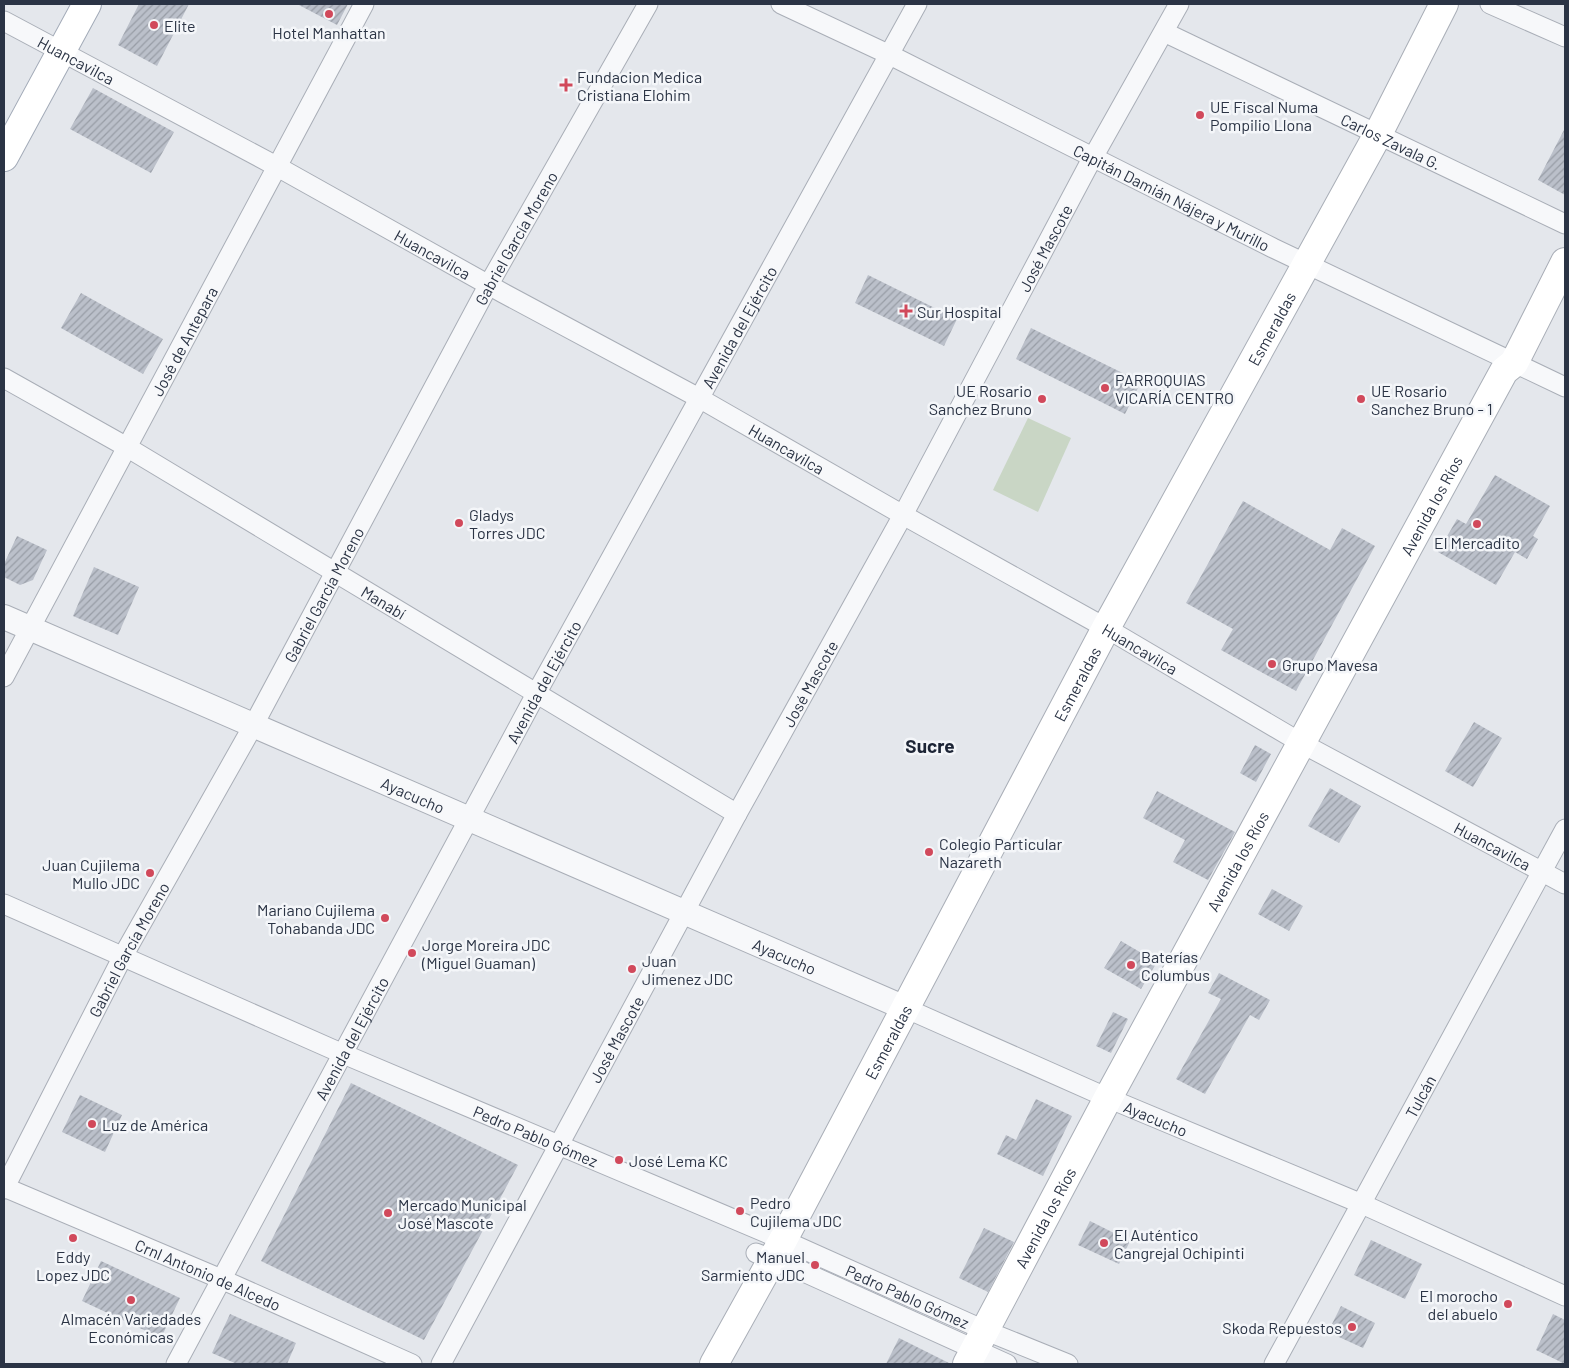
<svg xmlns="http://www.w3.org/2000/svg" width="1569" height="1368" font-family="Barlow,sans-serif">
	<style>
		.pitch { fill: #c9d6c5 }
		.building { fill: url(#building-hatch) }
		.lines { fill: none; stroke-linecap: round; stroke-linejoin: round }
		.minor-casing { stroke: #a9aeb7; stroke-width: 21 }
		.tertiary-casing { stroke: #a9aeb7; stroke-width: 26 }
		.secondary-casing { stroke: #a9aeb7; stroke-width: 30 }
		.primary-casing { stroke: #a3abb8; stroke-width: 30 }
		.minor { stroke: #f7f8fa; stroke-width: 19 }
		.tertiary { stroke: #f7f8fa; stroke-width: 24 }
		.secondary { stroke: #fff; stroke-width: 28 }
		.primary { stroke: #fff; stroke-width: 28 }
		.poi-dot { fill: #d1495b; stroke: #f4f6f9; stroke-width: 2 }
		.labels { text-anchor: middle; dominant-baseline: central; stroke-width: 5; stroke-linejoin: round; paint-order: stroke }
		.poi-label { font-size: 16px; fill: #2b3445; stroke: #f4f6f9; text-anchor: start }
		.street-label { font-size: 16px; fill: #2b3445; stroke: #f4f6f9 }
		.quarter-label { font-size: 19px; font-weight: bold; fill: #1d2536; stroke: #f4f6f9 }
	</style>
	<defs>
		<pattern id="building-hatch" width="6" height="6" patternUnits="userSpaceOnUse" patternTransform="scale(1.25)"><rect width="6" height="6" fill="#bbc0ca"/><path d="M-1 1l2-2M0 6l6-6M5 7l2-2" fill="none" stroke="#989da6"/></pattern>
	</defs>
	<rect width="100%" height="100%" fill="#e4e7ec"/>
	<path class="pitch" d="M 1028,418 L 1071,438 L 1038,512 L 993,490 Z"/>
	<path class="building" d="M 139,4 L 189,4 L 157,66 L 118,45 Z
		M 297,4 L 348,4 L 337,25 Z
		M 93,88 L 174,132 L 151,173 L 70,129 Z
		M 1565,128 L 1565,195 L 1538,180 Z
		M 868,275 L 957,319 L 944,346 L 855,303 Z
		M 81,293 L 163,339 L 143,374 L 61,328 Z
		M 1031,328 L 1141,382 L 1125,414 L 1016,359 Z
		M 1495,475 L 1550,506 L 1533,536 L 1538,539 L 1527,559 L 1515,552 L 1496,585 L 1438,552 L 1457,519 L 1466,524 Z
		M 1243,501 L 1330,550 L 1342,528 L 1375,546 L 1296,691 L 1221,650 L 1233,629 L 1186,603 Z
		M 17,536 L 47,550 L 33,580 L 20,585 L 4,577 L 4,564 Z
		M 94,567 L 139,587 L 118,635 L 73,616 Z
		M 1474,722 L 1502,738 L 1473,787 L 1445,771 Z
		M 1255,745 L 1271,754 L 1256,782 L 1240,773 Z
		M 1330,788 L 1361,806 L 1339,843 L 1308,826 Z
		M 1157,791 L 1235,832 L 1208,880 L 1173,862 L 1185,840 L 1143,818 Z
		M 1272,889 L 1303,906 L 1289,931 L 1258,914 Z
		M 1121,941 L 1157,962 L 1141,989 L 1104,968 Z
		M 1219,973 L 1270,1000 L 1259,1020 L 1250,1015 L 1205,1094 L 1176,1079 L 1221,999 L 1208,993 Z
		M 1113,1012 L 1128,1019 L 1111,1053 L 1096,1046 Z
		M 351,1083 L 518,1165 L 424,1340 L 261,1261 Z
		M 80,1095 L 122,1115 L 105,1152 L 62,1132 Z
		M 1036,1099 L 1072,1116 L 1043,1176 L 997,1154 L 1006,1135 L 1016,1140 Z
		M 1090,1221 L 1130,1241 L 1119,1264 L 1078,1245 Z
		M 984,1228 L 1014,1242 L 988,1292 L 959,1278 Z
		M 1371,1240 L 1422,1264 L 1405,1299 L 1354,1275 Z
		M 101,1261 L 180,1298 L 161,1338 L 82,1301 Z
		M 1341,1306 L 1375,1323 L 1363,1348 L 1328,1332 Z
		M 230,1314 L 296,1343 L 287,1364 L 237,1364 L 212,1353 Z
		M 1553,1314 L 1565,1320 L 1565,1364 L 1536,1350 Z
		M 899,1338 L 951,1364 L 886,1364 Z"/>
	<g class="lines">
		<defs>
			<g id="minor">
				<path id="s1" d="M 781,4 L 890,55 L 1273,248 L 1565,387"/>
				<path d="M 1490,4 L 1565,37"/>
				<path id="s2" d="M 4,21 L 276,166 L 503,293 L 699,398 L 903,515 L 1106,628 L 1303,744 L 1565,884"/>
				<path id="s3" d="M 1164,32 L 1565,224"/>
				<path id="s4" d="M 4,378 L 125,446 L 737,814"/>
				<path id="s5" d="M 4,677 L 364,4"/>
				<path id="s6" d="M 4,904 L 341,1053 L 783,1240 L 984,1330 L 1068,1364"/>
				<path id="s7" d="M 905,1008 L 1108,1098 L 1362,1204 L 1565,1296"/>
				<path id="s8" d="M 4,1187 L 221,1279 L 412,1364"/>
				<path id="s9" d="M 4,1189 L 123,956 L 253,726 L 489,284 L 648,4"/>
				<path d="M 756,1253 L 795,1268 L 1007,1364"/>
				<path id="s10" d="M 176,1364 L 536,694 L 917,4"/>
				<path id="s11" d="M 441,1364 L 737,814 L 903,515 L 1087,168 L 1179,4"/>
				<path id="s12" d="M 1274,1364 L 1565,829"/>
			</g>
			<g id="tertiary">
				<path id="s13" d="M 4,617 L 905,1008"/>
			</g>
			<g id="secondary">
				<path id="s14" d="M 714,1364 L 783,1240 L 1106,628 L 1377,136 L 1444,4"/>
				<path id="s15" d="M 967,1364 L 1108,1098 L 1504,371 L 1514,363 L 1565,262"/>
			</g>
			<path id="primary" d="M 4,157 L 87,4"/>
		</defs>
		<use href="#minor" class="minor-casing"/>
		<use href="#tertiary" class="tertiary-casing"/>
		<use href="#secondary" class="secondary-casing"/>
		<use href="#primary" class="primary-casing"/>
		<use href="#minor" class="minor"/>
		<use href="#tertiary" class="tertiary"/>
		<use href="#secondary" class="secondary"/>
		<use href="#primary" class="primary"/>
	</g>
	<g class="poi-dot">
		<circle cx="329" cy="14" r="5"/>
		<circle cx="154" cy="25" r="5"/>
		<path d="M563.5 77.5h5v5h5v5h-5v5h-5v-5h-5v-5h5z"/>
		<circle cx="1200" cy="115" r="5"/>
		<path d="M903.5 303.5h5v5h5v5h-5v5h-5v-5h-5v-5h5z"/>
		<circle cx="1105" cy="388" r="5"/>
		<circle cx="1042" cy="399" r="5"/>
		<circle cx="1361" cy="399" r="5"/>
		<circle cx="459" cy="523" r="5"/>
		<circle cx="1477" cy="524" r="5"/>
		<circle cx="1272" cy="664" r="5"/>
		<circle cx="929" cy="852" r="5"/>
		<circle cx="150" cy="873" r="5"/>
		<circle cx="385" cy="918" r="5"/>
		<circle cx="412" cy="953" r="5"/>
		<circle cx="1131" cy="965" r="5"/>
		<circle cx="632" cy="969" r="5"/>
		<circle cx="92" cy="1124" r="5"/>
		<circle cx="619" cy="1160" r="5"/>
		<circle cx="740" cy="1211" r="5"/>
		<circle cx="388" cy="1213" r="5"/>
		<circle cx="73" cy="1238" r="5"/>
		<circle cx="1104" cy="1243" r="5"/>
		<circle cx="815" cy="1265" r="5"/>
		<circle cx="131" cy="1300" r="5"/>
		<circle cx="1508" cy="1304" r="5"/>
		<circle cx="1352" cy="1327" r="5"/>
	</g>
	<g class="labels">
		<g class="poi-label">
			<text x="164" y="25">Elite</text>
			<text x="329" y="32" text-anchor="middle">Hotel Manhattan</text>
			<text x="577" y="76">Fundacion Medica<tspan x="577" dy="18">Cristiana Elohim</tspan></text>
			<text x="1210" y="106">UE Fiscal Numa<tspan x="1210" dy="18">Pompilio Llona</tspan></text>
			<text x="917" y="311">Sur Hospital</text>
			<text x="1115" y="379">PARROQUIAS<tspan x="1115" dy="18">VICARÍA CENTRO</tspan></text>
			<text x="1032" y="390" text-anchor="end">UE Rosario<tspan x="1032" dy="18">Sanchez Bruno</tspan></text>
			<text x="1371" y="390">UE Rosario<tspan x="1371" dy="18">Sanchez Bruno - 1</tspan></text>
			<text x="469" y="514">Gladys<tspan x="469" dy="18">Torres JDC</tspan></text>
			<text x="1477" y="542" text-anchor="middle">El Mercadito</text>
			<text x="1282" y="664">Grupo Mavesa</text>
			<text x="939" y="843">Colegio Particular<tspan x="939" dy="18">Nazareth</tspan></text>
			<text x="140" y="864" text-anchor="end">Juan Cujilema<tspan x="140" dy="18">Mullo JDC</tspan></text>
			<text x="375" y="909" text-anchor="end">Mariano Cujilema<tspan x="375" dy="18">Tohabanda JDC</tspan></text>
			<text x="422" y="944">Jorge Moreira JDC<tspan x="422" dy="18">(Miguel Guaman)</tspan></text>
			<text x="1141" y="956">Baterías<tspan x="1141" dy="18">Columbus</tspan></text>
			<text x="642" y="960">Juan<tspan x="642" dy="18">Jimenez JDC</tspan></text>
			<text x="102" y="1124">Luz de América</text>
			<text x="629" y="1160">José Lema KC</text>
			<text x="750" y="1202">Pedro<tspan x="750" dy="18">Cujilema JDC</tspan></text>
			<text x="398" y="1204">Mercado Municipal<tspan x="398" dy="18">José Mascote</tspan></text>
			<text x="1114" y="1234">El Auténtico<tspan x="1114" dy="18">Cangrejal Ochipinti</tspan></text>
			<text x="73" y="1256" text-anchor="middle">Eddy<tspan x="73" dy="18">Lopez JDC</tspan></text>
			<text x="805" y="1256" text-anchor="end">Manuel<tspan x="805" dy="18">Sarmiento JDC</tspan></text>
			<text x="1498" y="1295" text-anchor="end">El morocho<tspan x="1498" dy="18">del abuelo</tspan></text>
			<text x="131" y="1318" text-anchor="middle">Almacén Variedades<tspan x="131" dy="18">Económicas</tspan></text>
			<text x="1342" y="1327" text-anchor="end">Skoda Repuestos</text>
		</g>
		<g class="street-label">
			<text stroke="none"><textPath href="#s2" startOffset="82">Huancavilca</textPath></text>
			<text stroke="none"><textPath href="#s3" startOffset="252">Carlos Zavala G.</textPath></text>
			<text stroke="none"><textPath href="#s1" startOffset="436">Capitán Damián Nájera y Murillo</textPath></text>
			<text stroke="none"><textPath href="#s9" startOffset="1080">Gabriel García Moreno</textPath></text>
			<text stroke="none"><textPath href="#s11" startOffset="1269">José Mascote</textPath></text>
			<text stroke="none"><textPath href="#s2" startOffset="488">Huancavilca</textPath></text>
			<text stroke="none"><textPath href="#s10" startOffset="1180">Avenida del Ejército</textPath></text>
			<text stroke="none"><textPath href="#s14" startOffset="1176">Esmeraldas</textPath></text>
			<text stroke="none"><textPath href="#s5" startOffset="381">José de Antepara</textPath></text>
			<text stroke="none"><textPath href="#s2" startOffset="892">Huancavilca</textPath></text>
			<text stroke="none"><textPath href="#s15" startOffset="976">Avenida los Ríos</textPath></text>
			<text stroke="none"><textPath href="#s9" startOffset="675">Gabriel García Moreno</textPath></text>
			<text stroke="none"><textPath href="#s4" startOffset="441">Manabí</textPath></text>
			<text stroke="none"><textPath href="#s2" startOffset="1298">Huancavilca</textPath></text>
			<text stroke="none"><textPath href="#s10" startOffset="775">Avenida del Ejército</textPath></text>
			<text stroke="none"><textPath href="#s14" startOffset="771">Esmeraldas</textPath></text>
			<text stroke="none"><textPath href="#s11" startOffset="774">José Mascote</textPath></text>
			<text stroke="none"><textPath href="#s13" startOffset="446">Ayacucho</textPath></text>
			<text stroke="none"><textPath href="#s2" startOffset="1702">Huancavilca</textPath></text>
			<text stroke="none"><textPath href="#s15" startOffset="571">Avenida los Ríos</textPath></text>
			<text stroke="none"><textPath href="#s9" startOffset="270">Gabriel García Moreno</textPath></text>
			<text stroke="none"><textPath href="#s13" startOffset="851">Ayacucho</textPath></text>
			<text stroke="none"><textPath href="#s10" startOffset="370">Avenida del Ejército</textPath></text>
			<text stroke="none"><textPath href="#s11" startOffset="369">José Mascote</textPath></text>
			<text stroke="none"><textPath href="#s14" startOffset="366">Esmeraldas</textPath></text>
			<text stroke="none"><textPath href="#s12" startOffset="305">Tulcán</textPath></text>
			<text stroke="none"><textPath href="#s7" startOffset="274">Ayacucho</textPath></text>
			<text stroke="none"><textPath href="#s6" startOffset="580">Pedro Pablo Gómez</textPath></text>
			<text stroke="none"><textPath href="#s15" startOffset="166">Avenida los Ríos</textPath></text>
			<text stroke="none"><textPath href="#s8" startOffset="222">Crnl Antonio de Alcedo</textPath></text>
			<text stroke="none"><textPath href="#s6" startOffset="985">Pedro Pablo Gómez</textPath></text>
		</g>
		<g class="quarter-label">
			<text x="930" y="745">Sucre</text>
		</g>
	</g>
	<rect width="1569" height="1368" fill="none" stroke="#2b3445" stroke-width="10"/>
</svg>
